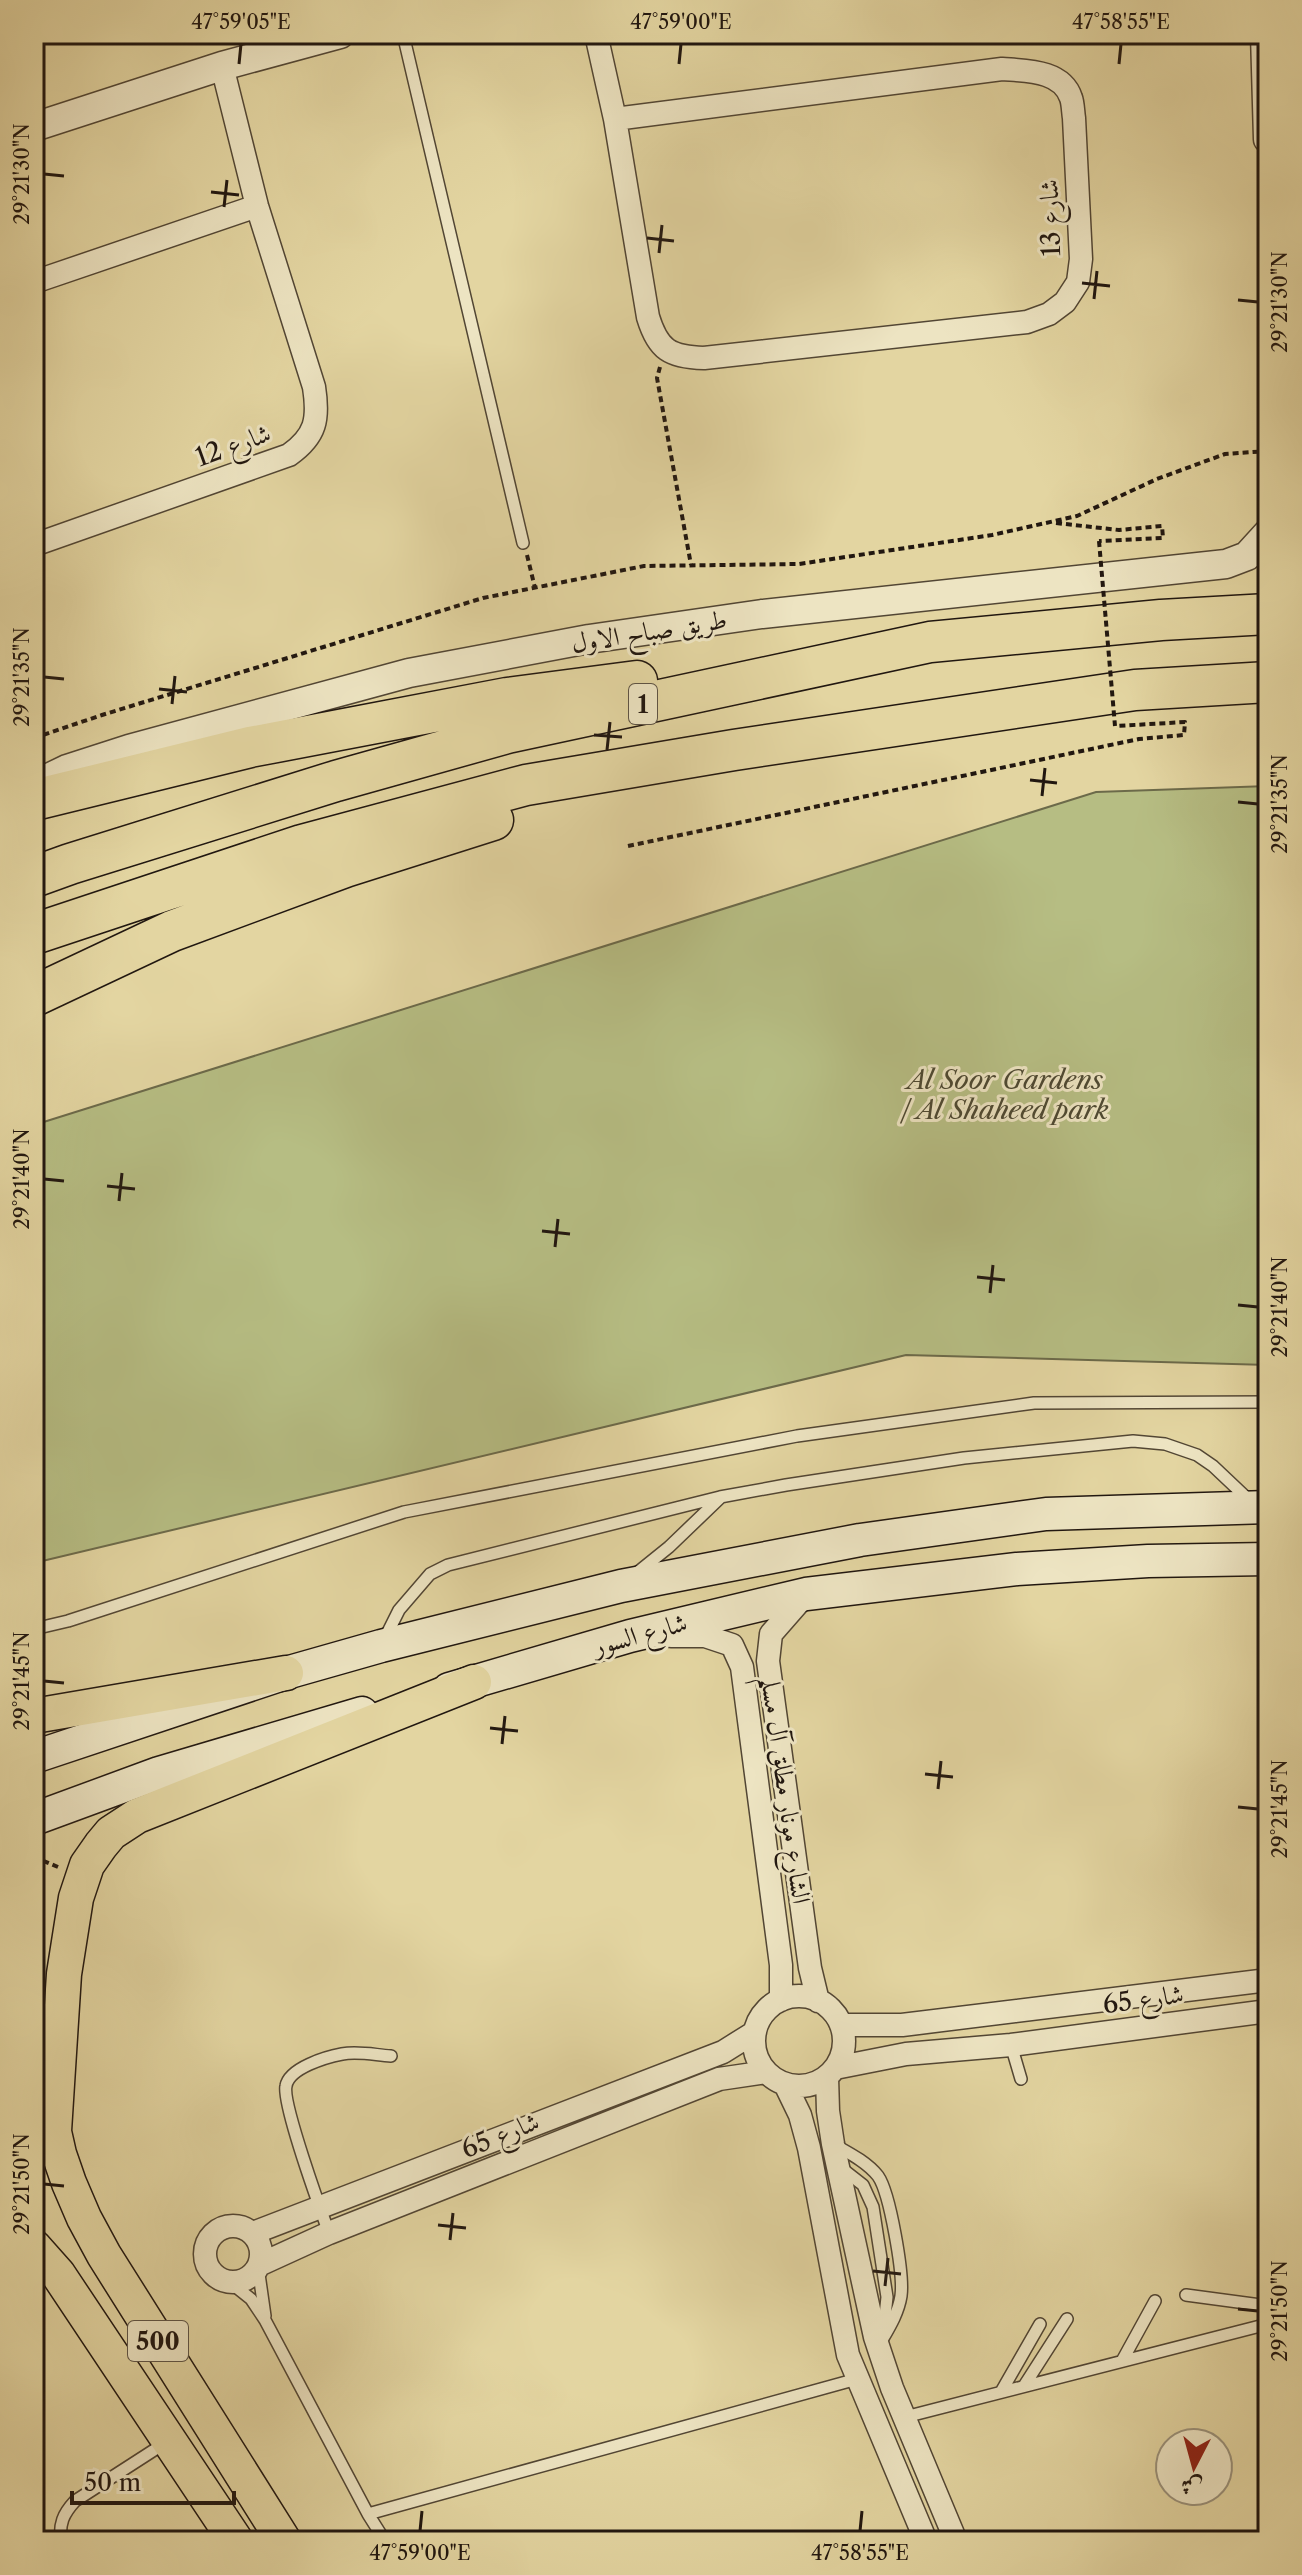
<svg xmlns="http://www.w3.org/2000/svg" width="1302" height="2575" font-family="'Libre Caslon Text',Amiri,serif">
	<style>
		.green { fill: #b6bd83; stroke: #6c6a4a; stroke-width: 2 }
		.lines { fill: none; stroke-linecap: round; stroke-linejoin: round }
		.service-casing { stroke: #524634; stroke-width: 14 }
		.minor-casing { stroke: #524634; stroke-width: 25 }
		.tertiary-casing { stroke: #524634; stroke-width: 31 }
		.secondary-casing { stroke: #211710; stroke-width: 35 }
		.primary-casing { stroke: #211710; stroke-width: 37 }
		.motorway-casing { stroke: #211710; stroke-width: 43 }
		.path { stroke: #211710; stroke-width: 4; stroke-dasharray: 6 4; stroke-linecap: butt }
		.service { stroke: #ede4c2; stroke-width: 11 }
		.minor { stroke: #ede4c2; stroke-width: 22 }
		.tertiary { stroke: #ede4c2; stroke-width: 28 }
		.secondary { stroke: #ede4c2; stroke-width: 32 }
		.primary { stroke: #e3d5a1; stroke-width: 34 }
		.motorway { stroke: #e3d5a1; stroke-width: 40 }
		.path-bridge { stroke: #211710; stroke-width: 4; stroke-dasharray: 6 4; stroke-linecap: butt }
		.ticks { fill: none; stroke: #211710; stroke-width: 3 }
		.labels { text-anchor: middle; dominant-baseline: central; stroke-width: 6; stroke-linejoin: round; paint-order: stroke }
		.shield { fill: #ede4c2; stroke: #5e5445; stroke-width: 2 }
		.shield-label { font-size: 24px; font-weight: bold; fill: #211710 }
		.street-label { font-size: 26px; fill: #211710; stroke: #ede4c2 }
		.park-label { font-size: 26px; font-style: italic; fill: #4e4932; stroke: #ede4c2 }
		.neatline { fill: none; stroke: #211710; stroke-width: 3 }
		.ticks-label { font-size: 20px; text-anchor: middle; fill: #211710 }
	</style>
	<rect width="100%" height="100%" fill="#e3d5a1"/>
	<filter id="stains"><feTurbulence type="fractalNoise" baseFrequency=".0025" numOctaves="4"/><feColorMatrix values="0 0 0 0 .2 0 0 0 0 .09 0 0 0 0 .02 0 0 0 .5 -.17"/></filter>
	<radialGradient id="worn" r=".72"><stop offset=".6" stop-color="#630" stop-opacity="0"/><stop offset="1" stop-color="#630" stop-opacity=".3"/></radialGradient>
	<path class="green" d="M 1268,786 L 1268,1365 L 906,1355 L 34,1563 L 34,1125 L 1096,792 Z"/>
	<g class="lines">
		<defs>
			<path id="service" d="M 403,34 L 523,543
				M 638,1572 L 669,1547 L 720,1498
				M 34,1629 L 68,1621 L 404,1512 L 797,1436 L 1034,1403 L 1268,1402
				M 384,1640 L 399,1610 L 430,1574 L 448,1565 L 720,1497 L 786,1485 L 964,1458 L 1133,1441 L 1165,1444 L 1197,1455 L 1213,1466 L 1250,1501
				M 1011,2045 L 1021,2079
				M 833,2144 C 849,2153 867,2162 878,2176 C 890,2193 904,2275 901,2296 C 898,2315 887,2331 878,2347
				M 840,2167 L 863,2185 L 873,2207 L 887,2297 L 885,2316 L 877,2333
				M 329,2233 C 321,2211 282,2103 286,2086 C 289,2068 326,2057 342,2054 C 358,2051 375,2055 391,2056
				M 258,2267 L 265,2316
				M 231,2283 L 251,2299 L 265,2320 L 368,2514 L 385,2541
				M 1186,2295 L 1268,2306
				M 1122,2361 L 1155,2301
				M 1024,2386 L 1067,2319
				M 1001,2392 L 1040,2324
				M 905,2417 L 1268,2324
				M 368,2514 L 857,2379
				M 61,2541 C 59,2524 63,2514 75,2501 L 165,2443"/>
			<path id="minor" d="M 596,34 L 615,119 L 648,317 C 658,350 670,357 704,358 L 1027,322 L 1049,314 L 1065,302 L 1078,282 L 1081,259 L 1074,118 C 1073,112 1073,103 1071,98 C 1062,70 1026,71 1002,69 L 615,119
				M 34,282 L 257,206
				M 34,545 L 289,455 C 316,436 319,419 314,387 L 257,206 L 222,66
				M 806,1594 L 771,1634 L 768,1661 L 810,1968 L 818,2001
				M 671,1636 L 705,1636 L 732,1645 L 742,1667 L 781,1965 L 781,2000
				M754 2041a45 45 0 1 1 90 0a45 45 0 1 1-90 0Z
				M 841,2025 L 902,2025 L 1268,1980
				M 835,2068 L 906,2054 L 1011,2045 L 1268,2011
				M 827,2077 L 828,2111 L 833,2144 L 875,2337 L 892,2388 L 956,2541
				M 785,2084 L 800,2115 L 809,2148 L 848,2355 L 926,2541
				M205 2254a28 28 0 1 1 56 0a28 28 0 1 1-56 0Z
				M 253,2233 L 723,2052 L 755,2032
				M 259,2265 L 329,2233 L 719,2079 L 766,2072"/>
			<path id="tertiary" d="M 1265,34 L 1268,139
				M 34,127 L 222,66 L 340,34
				M 34,785 L 67,769 L 129,749 L 409,673 L 589,639 L 762,614 L 1226,564 L 1247,556 L 1268,533"/>
			<path id="secondary" d="M 449,1689 L 630,1636 L 806,1594 L 1017,1569 L 1148,1561 L 1268,1559
				M 34,1757 L 286,1673 L 381,1646 L 621,1586 L 860,1540 L 1046,1514 L 1268,1507
				M 34,1819 L 159,1773 L 362,1713"/>
			<path id="primary" d="M 34,1716 L 286,1673
				M 34,2043 L 59,2154 L 69,2183 L 84,2218 L 104,2255 L 284,2541
				M 54,2131 L 64,1974 L 76,1898 L 87,1865 L 101,1845 L 111,1833 L 137,1816 L 474,1682
				M 34,2247 L 58,2274 L 236,2541"/>
			<path id="motorway" d="M 34,800 L 250,747 L 507,698 L 637,681
				M 34,877 L 70,864 L 336,781 L 507,733 L 930,642 L 1161,620 L 1268,614
				M 34,934 L 302,845 L 526,785 L 734,750 L 1135,690 L 1268,682
				M 34,996 L 172,931 L 345,867 L 493,820"/>
		</defs>
		<use href="#service" class="service-casing"/>
		<use href="#minor" class="minor-casing"/>
		<use href="#tertiary" class="tertiary-casing"/>
		<use href="#secondary" class="secondary-casing"/>
		<use href="#primary" class="primary-casing"/>
		<use href="#motorway" class="motorway-casing"/>
		<path class="path" d="M 660,367 L 657,378 L 691,565
			M 1056,523 L 1119,530 L 1162,526 L 1163,538 L 1099,541
			M 527,555 L 535,588
			M 34,738 L 102,715 L 483,598 L 644,566 L 799,564 L 992,535 L 1077,516 L 1157,479 L 1225,454 L 1268,451
			M 628,846 L 1139,739 L 1184,735 L 1185,722 L 1116,726
			M 34,1857 L 58,1867"/>
		<use href="#service" class="service"/>
		<use href="#minor" class="minor"/>
		<use href="#tertiary" class="tertiary"/>
		<use href="#secondary" class="secondary"/>
		<use href="#primary" class="primary"/>
		<use href="#motorway" class="motorway"/>
		<path class="path-bridge" d="M 1099,541 L 1115,726"/>
	</g>
	<path class="ticks" d="M 239,64 L 241,44M 679,64 L 681,44M 1119,64 L 1121,44M 44,174 L 64,176M 211,192 L 239,195M 224,207 L 227,180M 647,238 L 674,241M 659,253 L 662,225M 1082,283 L 1110,286M 1094,299 L 1097,271M 1238,300 L 1258,302M 44,677 L 64,679M 159,689 L 187,692M 172,704 L 175,676M 594,735 L 622,737M 607,750 L 610,722M 1030,780 L 1057,783M 1042,796 L 1045,768M 1238,802 L 1258,804M 44,1179 L 64,1181M 107,1186 L 135,1189M 119,1201 L 122,1173M 542,1231 L 570,1234M 555,1247 L 558,1219M 977,1277 L 1005,1280M 990,1293 L 993,1265M 1238,1305 L 1258,1307M 44,1681 L 64,1683M 490,1728 L 518,1731M 502,1744 L 505,1716M 925,1774 L 953,1777M 938,1789 L 941,1761M 1238,1807 L 1258,1809M 44,2184 L 64,2186M 438,2225 L 466,2228M 450,2240 L 453,2213M 873,2271 L 901,2274M 885,2286 L 888,2258M 1238,2309 L 1258,2311M 420,2531 L 422,2511M 860,2531 L 862,2511"/>
	<g class="labels">
		<g class="shield">
			<rect x="629" y="684" width="28" height="40" rx="6"/>
			<rect x="128" y="2321" width="60" height="40" rx="6"/>
		</g>
		<g class="shield-label">
			<text x="643" y="704">1</text>
			<text x="158" y="2341">500</text>
		</g>
		<g class="street-label">
			<text transform="translate(1050 218) rotate(-92)">شارع 13</text>
			<text transform="translate(233 445) rotate(-20)">شارع 12</text>
			<text transform="translate(649 631) rotate(-9)">طريق صباح الاول</text>
			<text transform="translate(640 1634) rotate(-15)">شارع السور</text>
			<text transform="translate(786 1790) rotate(82)">الشارع مونار مطلق آل مسلم</text>
			<text transform="translate(1143 1999) rotate(-8)">شارع 65</text>
			<text transform="translate(500 2135) rotate(-22)">شارع 65</text>
		</g>
		<g class="park-label">
			<text x="1005" y="1080">Al Soor Gardens<tspan x="1005" dy="30">| Al Shaheed park</tspan></text>
		</g>
	</g>
	<rect width="1302" height="2575" fill="none" stroke="#e3d5a1" stroke-width="88"/>
	<g transform="translate(1194 2467) rotate(186)"><circle r="38" fill="#ede4c2" stroke="#9b927b" stroke-width="2"/>
	<path d="M0-6L14 30L0 20L-14 30Z" fill="#8f2418"/>
	<text y="-12" font-size="22" font-weight="bold" text-anchor="middle" fill="#211710">ش</text>
	</g>
	<path d="M72 2491v12h162v-12" fill="none" stroke="#211710" stroke-width="4"/>
	<text x="84" y="2491" font-size="24" fill="#211710" stroke="#ede4c2" stroke-width="6" paint-order="stroke">50 m</text>
	<rect x="44" y="44" width="1214" height="2487" class="neatline"/>
	<g class="ticks-label">
		<text x="241" y="29">47°59'05"E</text>
		<text x="681" y="29">47°59'00"E</text>
		<text x="1121" y="29">47°58'55"E</text>
		<text transform="translate(22 174) rotate(-90)" y="7">29°21'30"N</text>
		<text transform="translate(1280 302) rotate(-90)" y="7">29°21'30"N</text>
		<text transform="translate(22 677) rotate(-90)" y="7">29°21'35"N</text>
		<text transform="translate(1280 804) rotate(-90)" y="7">29°21'35"N</text>
		<text transform="translate(22 1179) rotate(-90)" y="7">29°21'40"N</text>
		<text transform="translate(1280 1307) rotate(-90)" y="7">29°21'40"N</text>
		<text transform="translate(22 1681) rotate(-90)" y="7">29°21'45"N</text>
		<text transform="translate(1280 1809) rotate(-90)" y="7">29°21'45"N</text>
		<text transform="translate(22 2184) rotate(-90)" y="7">29°21'50"N</text>
		<text transform="translate(1280 2311) rotate(-90)" y="7">29°21'50"N</text>
		<text x="420" y="2560">47°59'00"E</text>
		<text x="860" y="2560">47°58'55"E</text>
	</g>
	<rect width="100%" height="100%" filter="url(#stains)"/>
	<rect width="100%" height="100%" fill="url(#worn)"/>
</svg>
